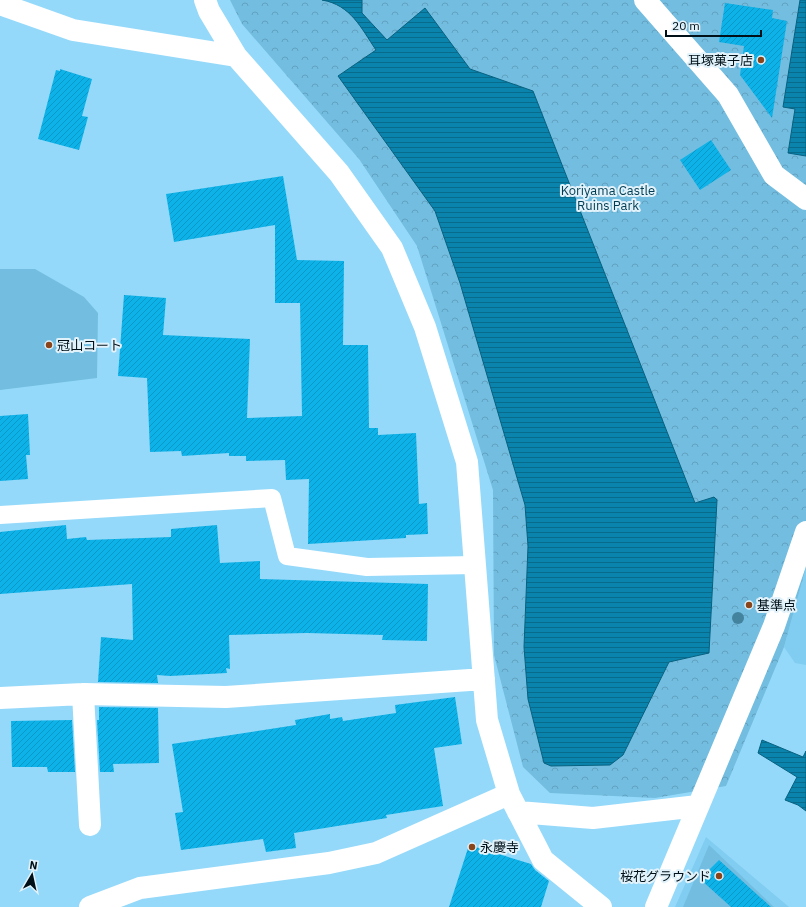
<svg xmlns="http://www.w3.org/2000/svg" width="806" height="907" font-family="'IBM Plex Sans','Noto Sans JP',sans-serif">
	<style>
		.built { fill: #81cdf1 }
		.park { fill: url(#park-crowns) }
		.pitch { fill: #73bde0 }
		.water { fill: url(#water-rules); stroke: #076180 }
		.building { fill: url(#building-hatch) }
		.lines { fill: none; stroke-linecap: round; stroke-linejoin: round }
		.lane { stroke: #fff; stroke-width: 18 }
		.street { stroke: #fff; stroke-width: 22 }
		.tree { fill: #43839e }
		.poi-dot { fill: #894519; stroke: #e1f2fa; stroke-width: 1.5 }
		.labels { text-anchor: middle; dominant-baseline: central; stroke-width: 4; stroke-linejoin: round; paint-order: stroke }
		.poi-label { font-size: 13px; fill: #001018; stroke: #e1f2fa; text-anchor: start }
		.park-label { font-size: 13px; fill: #003c52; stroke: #e1f2fa }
	</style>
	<defs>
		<pattern id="park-crowns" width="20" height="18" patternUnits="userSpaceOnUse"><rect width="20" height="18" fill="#73bde0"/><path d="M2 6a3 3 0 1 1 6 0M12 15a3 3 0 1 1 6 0" fill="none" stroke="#62a1bf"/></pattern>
		<pattern id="water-rules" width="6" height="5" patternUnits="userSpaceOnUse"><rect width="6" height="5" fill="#0a84ad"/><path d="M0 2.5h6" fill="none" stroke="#086b8c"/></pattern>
		<pattern id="building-hatch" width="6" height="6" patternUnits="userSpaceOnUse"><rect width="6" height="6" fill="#0db2e8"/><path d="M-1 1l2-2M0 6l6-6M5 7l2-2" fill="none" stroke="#0b98c6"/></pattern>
	</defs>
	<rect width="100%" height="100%" fill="#94d9fa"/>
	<path class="built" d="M 806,568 L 806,665 L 795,663 L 784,647 Z
		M 706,837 L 789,907 L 675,907 Z"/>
	<path class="park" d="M 230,0 L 806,0 L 806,568 L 784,647 L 726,786 L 655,798 L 550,793 L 523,767 L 494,655 L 493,490 L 417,246 L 359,159 L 242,24 Z"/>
	<path class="pitch" d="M 0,269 L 35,269 L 84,297 L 98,313 L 97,378 L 0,390 Z
		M 709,845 L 774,907 L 683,907 Z"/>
	<path class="water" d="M 322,0 L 362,0 L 362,13 L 387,40 L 425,8 L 470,69 L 533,91 L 695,503 L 714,497 L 717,500 L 709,653 L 669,662 L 623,755 L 610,765 L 551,766 L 544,763 L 528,699 L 524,647 L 528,546 L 525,505 L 460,283 L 435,211 L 338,76 L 376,50 C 361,28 351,5 322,0 Z
		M 800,0 L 806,0 L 806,156 L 788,153 L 795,109 L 783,107 Z
		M 762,740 L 803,757 L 806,751 L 806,811 L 798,805 L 785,800 L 797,777 L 758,753 Z"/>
	<path class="building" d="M 725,3 L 773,10 L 772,18 L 787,21 L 772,118 L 740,75 L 744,46 L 719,42 Z
		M 60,69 L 92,79 L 82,116 L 88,117 L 79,150 L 38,139 L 56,70 L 60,71 Z
		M 711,140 L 731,170 L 700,190 L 680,160 Z
		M 283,176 L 297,260 L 344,261 L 343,345 L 368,345 L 369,428 L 378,428 L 378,435 L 416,433 L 419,504 L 427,503 L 428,534 L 406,535 L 406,538 L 308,544 L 309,479 L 286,480 L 285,460 L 246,461 L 246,456 L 229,456 L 229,453 L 182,456 L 181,451 L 150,452 L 147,378 L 118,376 L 124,295 L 166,298 L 163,335 L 250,339 L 247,418 L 302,416 L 300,303 L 275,303 L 275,225 L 174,242 L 166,194 Z
		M 28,414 L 30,455 L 26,455 L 28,479 L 0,481 L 0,416 Z
		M 66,525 L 67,539 L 86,537 L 87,540 L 171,537 L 171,529 L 217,525 L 220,563 L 260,561 L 260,579 L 428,584 L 427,641 L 382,640 L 383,635 L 307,633 L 229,635 L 230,669 L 226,668 L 227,673 L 170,676 L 157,675 L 158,683 L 98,682 L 101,637 L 133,640 L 132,584 L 0,594 L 0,532 Z
		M 455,697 L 462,744 L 434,748 L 443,806 L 386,815 L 387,818 L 294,833 L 296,848 L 266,852 L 263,839 L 181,850 L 175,813 L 183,812 L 172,744 L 296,725 L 295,720 L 330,714 L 330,719 L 342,717 L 343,721 L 396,713 L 395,705 Z
		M 99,707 L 158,708 L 159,763 L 113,764 L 114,772 L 100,772 L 97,720 L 99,720 Z
		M 72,720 L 75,772 L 48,772 L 47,767 L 12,767 L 11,721 Z
		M 469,845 L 531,864 L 535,870 L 549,881 L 541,907 L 449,907 Z
		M 719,860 L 771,907 L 731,907 L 700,879 Z"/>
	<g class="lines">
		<path class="lane" d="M 0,515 L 272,498 L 287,556 L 367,567 L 474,565"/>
		<path class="street" d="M 205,0 L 209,11 L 236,56 L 339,173 L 392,248 L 425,327 L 467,462 L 487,720 L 509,794 L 543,860 L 601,907
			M 645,0 L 728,95 L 774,175 L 806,199
			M 0,4 L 73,30 L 236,56
			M 83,694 L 90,825
			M 0,698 L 83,694 L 226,697 L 484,679
			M 518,812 L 593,818 L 698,806
			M 90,907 L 140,888 L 329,863 L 376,853 L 509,794
			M 656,907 L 774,626 L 806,532"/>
	</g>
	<circle class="tree" cx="738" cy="618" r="6"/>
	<g class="poi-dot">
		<circle cx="761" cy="60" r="4"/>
		<circle cx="49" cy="345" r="4"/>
		<circle cx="749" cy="605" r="4"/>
		<circle cx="472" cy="847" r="4"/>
		<circle cx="719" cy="876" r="4"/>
	</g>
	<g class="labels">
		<g class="poi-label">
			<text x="753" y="60" text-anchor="end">耳塚菓子店</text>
			<text x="57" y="345">冠山コート</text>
			<text x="757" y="605">基準点</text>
			<text x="480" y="847">永慶寺</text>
			<text x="711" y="876" text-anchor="end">桜花グラウンド</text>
		</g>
		<g class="park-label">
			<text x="608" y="190">Koriyama Castle<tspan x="608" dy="15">Ruins Park</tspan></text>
		</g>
	</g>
	<g transform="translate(32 875) rotate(9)" stroke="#e1f2fa" stroke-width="3" paint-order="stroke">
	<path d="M0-3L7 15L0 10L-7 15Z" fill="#001018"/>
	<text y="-6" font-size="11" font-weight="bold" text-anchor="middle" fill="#001018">N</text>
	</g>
	<path d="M666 30v6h95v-6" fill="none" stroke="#001018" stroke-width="2"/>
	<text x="672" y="30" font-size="12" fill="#001018" stroke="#e1f2fa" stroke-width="3" paint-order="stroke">20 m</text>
</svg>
